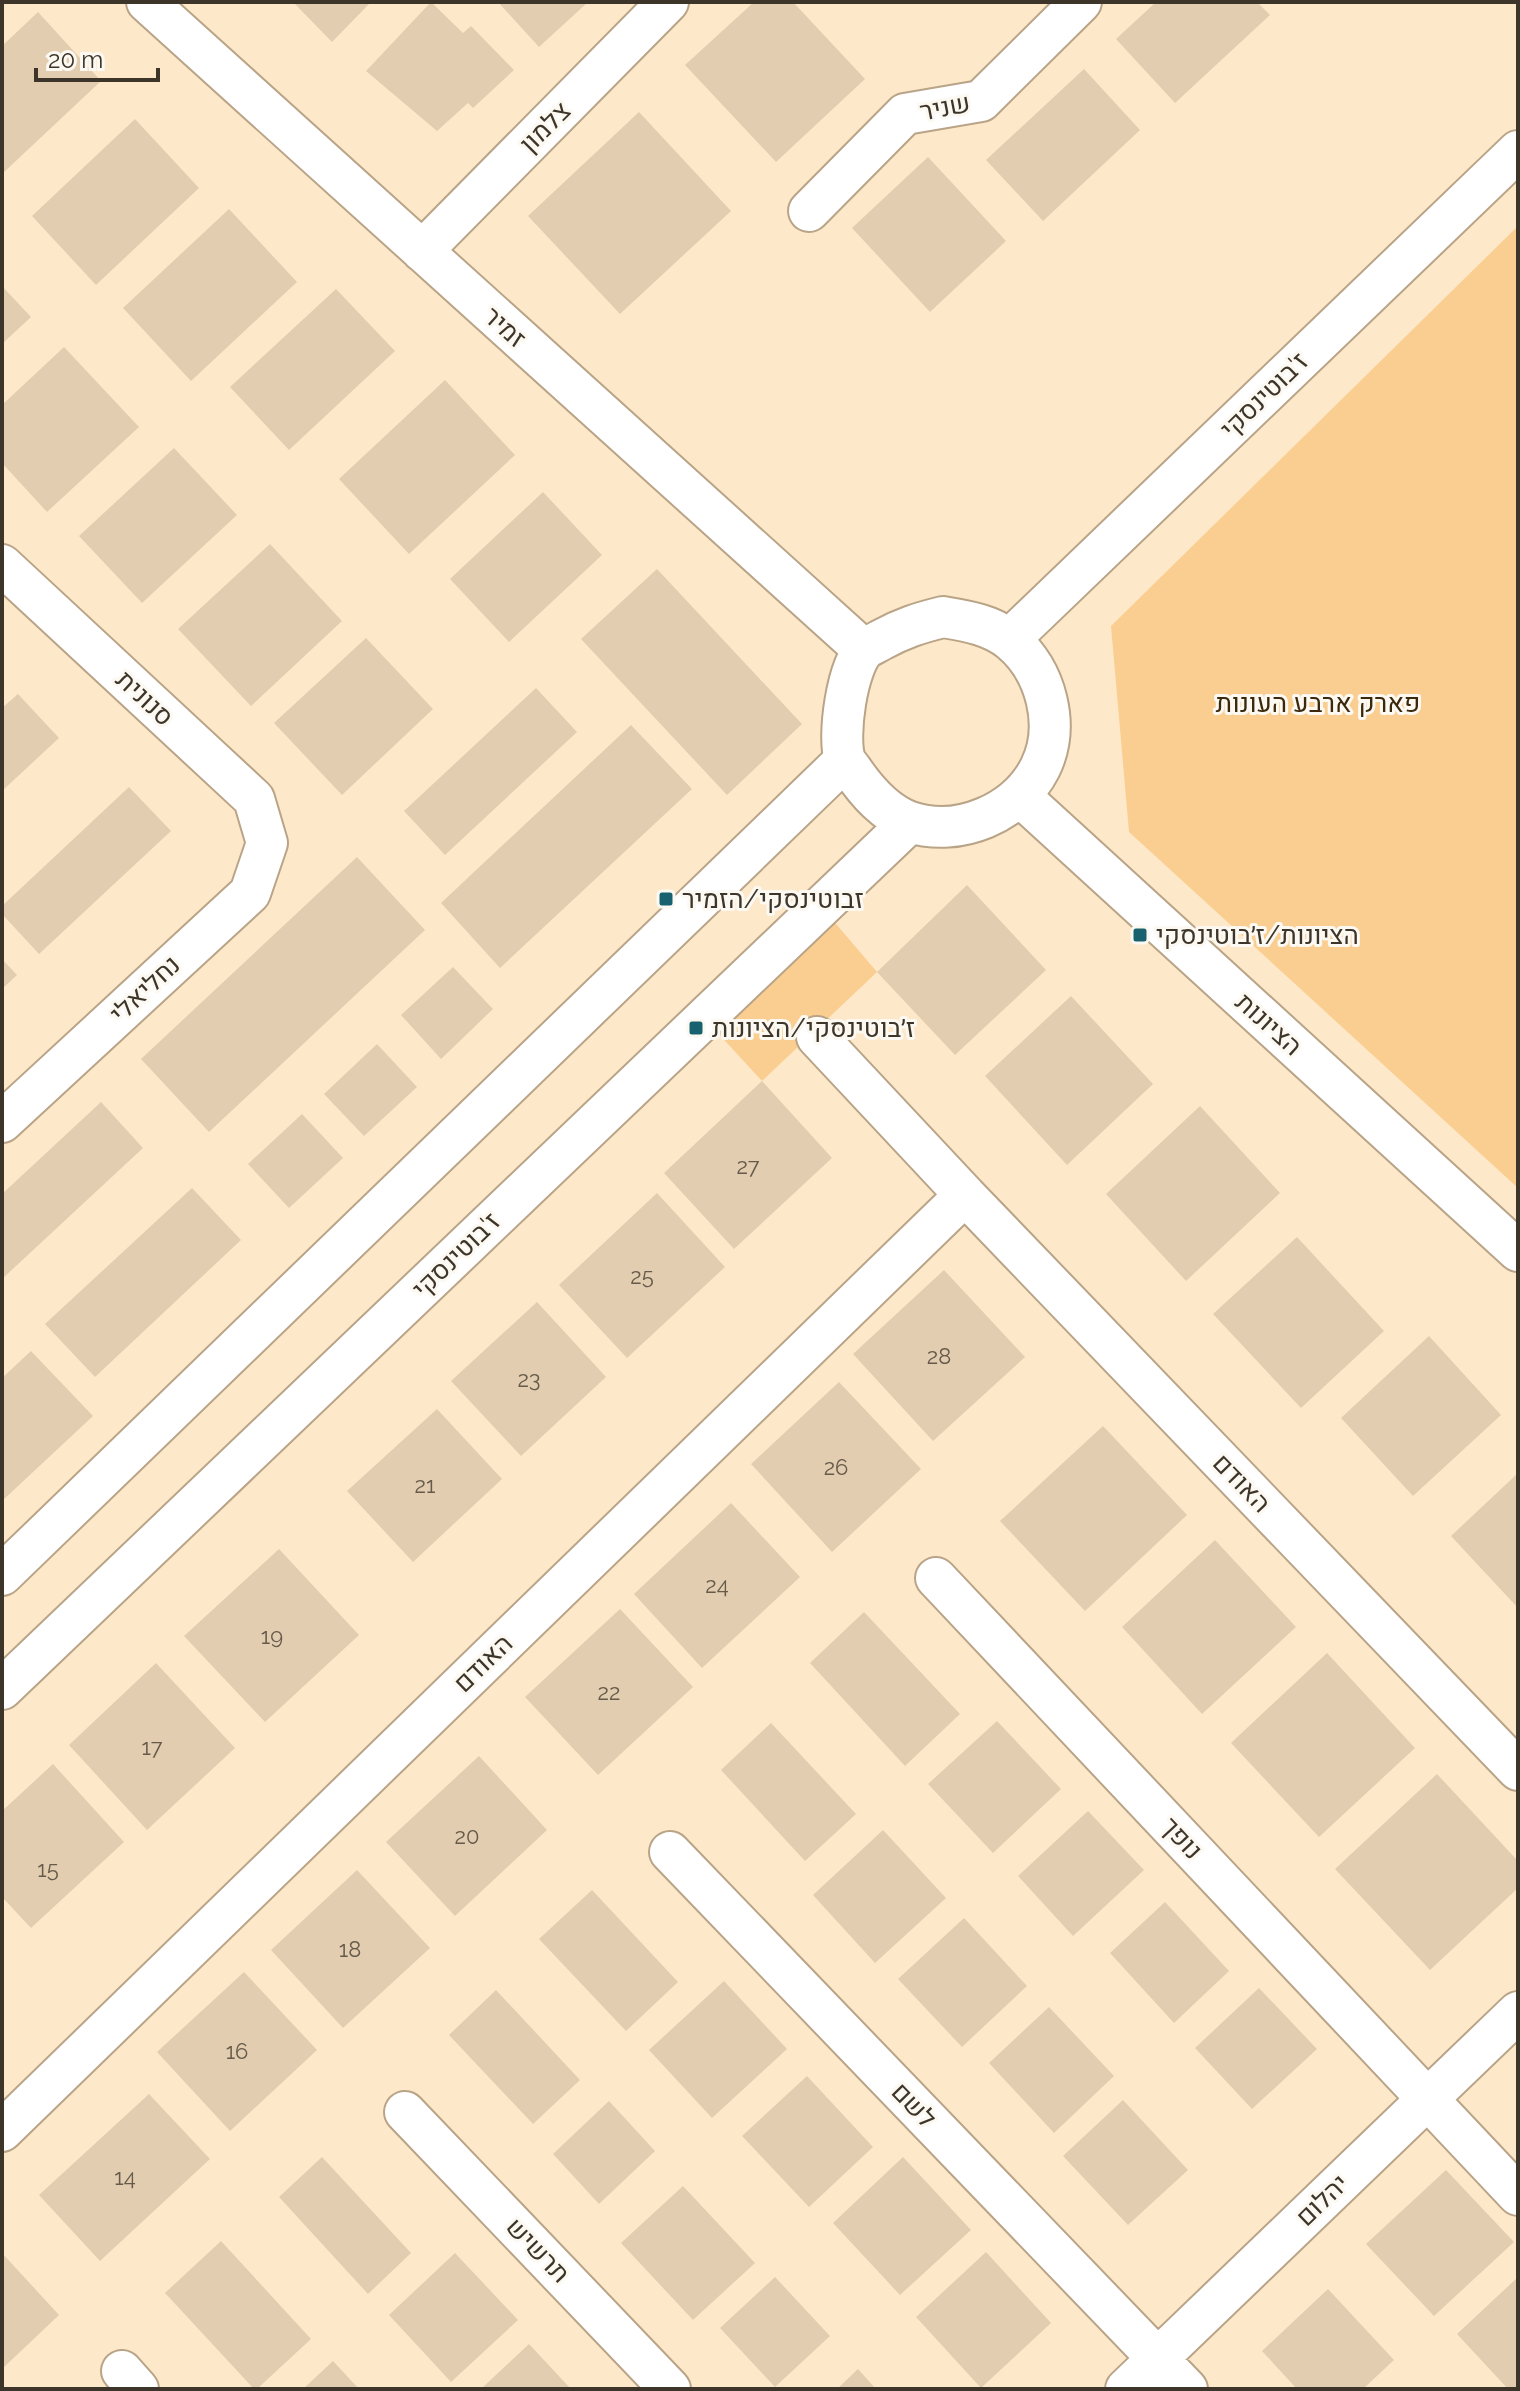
<svg xmlns="http://www.w3.org/2000/svg" width="1520" height="2391" font-family="Raleway,Heebo,sans-serif">
	<style>
		.green { fill: #face90 }
		.building { fill: #e3cdb0 }
		.lines { fill: none; stroke-linecap: round; stroke-linejoin: round }
		.minor-casing { stroke: #b9a488; stroke-width: 44 }
		.minor { stroke: #fff; stroke-width: 40 }
		.poi-dot { fill: #18626f; stroke: #fcf8f2; stroke-width: 3 }
		.labels { text-anchor: middle; dominant-baseline: central; stroke-width: 6; stroke-linejoin: round; paint-order: stroke }
		.number-label { font-size: 22px; fill: #665b4b }
		.street-label { font-size: 26px; fill: #3d3529; stroke: #fcf8f2 }
		.park-label { font-size: 26px; fill: #3c290b; stroke: #fcf8f2 }
		.poi-label { font-size: 26px; fill: #3d3529; stroke: #fcf8f2; text-anchor: start }
	</style>
	<rect width="100%" height="100%" fill="#fee8ca"/>
	<path class="green" d="M 1518,226 L 1518,1188 L 1129,832 L 1111,626 Z
		M 831,918 L 877,972 L 762,1081 L 714,1029 Z"/>
	<path class="building" d="M 293,2 L 371,2 L 332,42 Z
		M 431,2 L 463,33 L 471,26 L 514,70 L 473,108 L 468,103 L 437,131 L 366,71 Z
		M 498,2 L 588,2 L 539,47 Z
		M 754,2 L 793,2 L 865,79 L 776,162 L 685,65 Z
		M 1156,2 L 1257,2 L 1270,15 L 1175,103 L 1116,39 Z
		M 38,12 L 101,81 L 2,174 L 2,46 Z
		M 1084,69 L 1140,130 L 1043,221 L 986,160 Z
		M 639,112 L 731,211 L 620,314 L 528,216 Z
		M 135,119 L 199,188 L 96,285 L 32,216 Z
		M 928,157 L 1006,241 L 930,312 L 852,228 Z
		M 229,209 L 297,282 L 191,381 L 123,308 Z
		M 2,286 L 31,317 L 2,344 Z
		M 336,289 L 395,351 L 289,450 L 230,387 Z
		M 64,347 L 139,427 L 47,512 L 2,463 L 2,405 Z
		M 445,380 L 515,455 L 409,554 L 339,479 Z
		M 174,448 L 237,515 L 142,603 L 79,536 Z
		M 543,492 L 602,555 L 509,642 L 450,579 Z
		M 270,544 L 342,621 L 251,706 L 178,629 Z
		M 657,569 L 802,724 L 727,795 L 581,639 Z
		M 366,638 L 433,709 L 342,795 L 274,723 Z
		M 536,688 L 577,732 L 445,855 L 404,811 Z
		M 18,694 L 59,738 L 2,791 L 2,708 Z
		M 631,725 L 692,789 L 500,968 L 441,903 Z
		M 129,787 L 171,831 L 39,954 L 2,914 L 2,906 Z
		M 357,857 L 425,930 L 209,1132 L 141,1059 Z
		M 967,885 L 1046,970 L 955,1055 L 877,972 Z
		M 2,959 L 17,975 L 2,989 Z
		M 453,967 L 493,1009 L 441,1059 L 401,1015 Z
		M 1071,996 L 1153,1084 L 1067,1165 L 985,1076 Z
		M 377,1044 L 417,1087 L 364,1136 L 324,1094 Z
		M 762,1081 L 832,1158 L 734,1249 L 664,1173 Z
		M 101,1102 L 143,1148 L 2,1279 L 2,1194 Z
		M 1200,1106 L 1280,1193 L 1186,1281 L 1106,1194 Z
		M 302,1114 L 343,1158 L 289,1208 L 248,1164 Z
		M 192,1188 L 241,1240 L 95,1377 L 45,1324 Z
		M 657,1193 L 725,1267 L 627,1358 L 559,1285 Z
		M 1297,1237 L 1384,1331 L 1301,1408 L 1213,1314 Z
		M 944,1270 L 1025,1357 L 933,1441 L 853,1354 Z
		M 537,1302 L 606,1377 L 521,1456 L 451,1381 Z
		M 1429,1336 L 1501,1415 L 1413,1496 L 1341,1418 Z
		M 31,1351 L 93,1416 L 2,1501 L 2,1378 Z
		M 839,1382 L 921,1469 L 832,1552 L 751,1464 Z
		M 437,1409 L 502,1479 L 413,1562 L 347,1491 Z
		M 1103,1426 L 1187,1515 L 1085,1611 L 1000,1521 Z
		M 1518,1473 L 1518,1608 L 1451,1536 Z
		M 731,1503 L 800,1577 L 702,1668 L 634,1594 Z
		M 1215,1540 L 1296,1627 L 1202,1714 L 1122,1627 Z
		M 279,1549 L 359,1635 L 265,1722 L 184,1636 Z
		M 620,1609 L 693,1687 L 598,1775 L 525,1697 Z
		M 864,1612 L 960,1714 L 905,1766 L 810,1663 Z
		M 1327,1653 L 1415,1748 L 1319,1837 L 1231,1743 Z
		M 156,1663 L 235,1748 L 147,1830 L 69,1745 Z
		M 997,1721 L 1061,1789 L 993,1853 L 928,1784 Z
		M 771,1723 L 856,1814 L 805,1861 L 721,1770 Z
		M 479,1756 L 547,1830 L 455,1916 L 386,1842 Z
		M 53,1764 L 124,1842 L 31,1928 L 2,1897 L 2,1811 Z
		M 1437,1774 L 1518,1861 L 1518,1888 L 1430,1970 L 1335,1869 Z
		M 1088,1811 L 1144,1870 L 1073,1936 L 1018,1876 Z
		M 883,1830 L 946,1898 L 875,1963 L 813,1895 Z
		M 357,1870 L 430,1948 L 343,2028 L 271,1950 Z
		M 592,1890 L 678,1982 L 626,2031 L 539,1939 Z
		M 1165,1902 L 1229,1971 L 1174,2023 L 1110,1953 Z
		M 964,1918 L 1027,1986 L 962,2047 L 898,1979 Z
		M 244,1972 L 317,2050 L 230,2131 L 157,2052 Z
		M 724,1981 L 787,2049 L 712,2118 L 649,2050 Z
		M 1259,1988 L 1317,2049 L 1252,2109 L 1195,2048 Z
		M 496,1990 L 580,2080 L 533,2124 L 449,2035 Z
		M 1049,2007 L 1114,2076 L 1054,2133 L 989,2063 Z
		M 807,2076 L 873,2147 L 809,2207 L 742,2136 Z
		M 149,2094 L 210,2159 L 100,2261 L 39,2195 Z
		M 1123,2100 L 1188,2170 L 1128,2225 L 1063,2156 Z
		M 609,2101 L 655,2151 L 599,2204 L 553,2154 Z
		M 322,2157 L 411,2253 L 368,2294 L 279,2197 Z
		M 903,2157 L 971,2230 L 900,2295 L 833,2223 Z
		M 1446,2170 L 1514,2242 L 1434,2316 L 1366,2244 Z
		M 683,2186 L 755,2263 L 693,2320 L 621,2243 Z
		M 221,2241 L 311,2339 L 257,2389 L 254,2389 L 165,2293 Z
		M 986,2252 L 1051,2323 L 981,2388 L 916,2317 Z
		M 2,2253 L 59,2315 L 2,2369 Z
		M 455,2253 L 518,2320 L 451,2382 L 389,2315 Z
		M 775,2277 L 830,2336 L 775,2387 L 720,2328 Z
		M 1518,2277 L 1518,2389 L 1508,2389 L 1457,2334 Z
		M 1328,2289 L 1394,2360 L 1363,2389 L 1297,2389 L 1262,2351 Z
		M 529,2344 L 571,2389 L 481,2389 Z
		M 333,2361 L 359,2389 L 303,2389 Z
		M 858,2369 L 876,2389 L 837,2389 Z"/>
	<g class="lines">
		<defs>
			<path id="minor" d="M 147,2 L 864,650
				M 809,211 L 905,114 L 981,101 L 1081,2
				M 422,251 L 668,2
				M 2,565 L 254,799 L 267,843 L 250,893 L 2,1122
				M 943,617 C 967,621 992,625 1011,641 C 1046,670 1061,726 1040,768 C 1017,813 959,838 910,822 C 885,813 867,792 852,770 C 850,767 847,764 845,760 C 837,737 847,666 865,649 C 869,646 876,643 881,640 C 903,628 919,623 943,617 Z
				M 1010,639 L 1518,151
				M 1020,796 L 1518,1251
				M 817,1037 L 965,1195
				M 2,1575 L 845,760
				M 936,1578 L 1518,2195
				M 2,1689 L 910,822
				M 670,1852 L 1187,2389
				M 405,2112 L 670,2389
				M 2,2131 L 965,1195 L 1518,1770
				M 122,2371 L 138,2389
				M 1126,2389 L 1518,2012"/>
		</defs>
		<use href="#minor" class="minor-casing"/>
		<use href="#minor" class="minor"/>
	</g>
	<g class="poi-dot">
		<rect x="658" y="891" width="16" height="16" rx="4"/>
		<rect x="1132" y="927" width="16" height="16" rx="4"/>
		<rect x="688" y="1020" width="16" height="16" rx="4"/>
	</g>
	<g class="labels">
		<g class="number-label">
			<text x="748" y="1166">27</text>
			<text x="642" y="1276">25</text>
			<text x="939" y="1356">28</text>
			<text x="529" y="1379">23</text>
			<text x="836" y="1467">26</text>
			<text x="425" y="1485">21</text>
			<text x="717" y="1585">24</text>
			<text x="272" y="1636">19</text>
			<text x="609" y="1692">22</text>
			<text x="152" y="1747">17</text>
			<text x="467" y="1836">20</text>
			<text x="48" y="1869">15</text>
			<text x="350" y="1949">18</text>
			<text x="237" y="2051">16</text>
			<text x="125" y="2177">14</text>
		</g>
		<g class="street-label">
			<text transform="translate(945 107) rotate(-11)">שניר</text>
			<text transform="translate(545 127) rotate(-45)">צלמון</text>
			<text transform="translate(505 327) rotate(42)">זמיר</text>
			<text transform="translate(1264 395) rotate(-44)">ז'בוטינסקי</text>
			<text transform="translate(145 698) rotate(43)">סנונית</text>
			<text transform="translate(145 989) rotate(-43)">נחליאלי</text>
			<text transform="translate(1269 1024) rotate(42)">הציונות</text>
			<text transform="translate(456 1255) rotate(-44)">ז'בוטינסקי</text>
			<text transform="translate(1242 1483) rotate(46)">האודם</text>
			<text transform="translate(483 1663) rotate(-44)">האודם</text>
			<text transform="translate(1182 1838) rotate(47)">נופך</text>
			<text transform="translate(914 2105) rotate(46)">לשם</text>
			<text transform="translate(1322 2200) rotate(-44)">יהלום</text>
			<text transform="translate(538 2250) rotate(46)">תרשיש</text>
		</g>
		<g class="park-label">
			<text x="1318" y="703">פארק ארבע העונות</text>
		</g>
		<g class="poi-label">
			<text x="682" y="899">זבוטינסקי/הזמיר</text>
			<text x="1156" y="935">הציונות/ז׳בוטינסקי</text>
			<text x="712" y="1028">ז׳בוטינסקי/הציונות</text>
		</g>
	</g>
	<rect width="1520" height="2391" fill="none" stroke="#3d3529" stroke-width="8"/>
	<path d="M36 68v12h122v-12" fill="none" stroke="#3d3529" stroke-width="4"/>
	<text x="48" y="68" font-size="24" fill="#3d3529" stroke="#fcf8f2" stroke-width="6" paint-order="stroke">20 m</text>
</svg>
